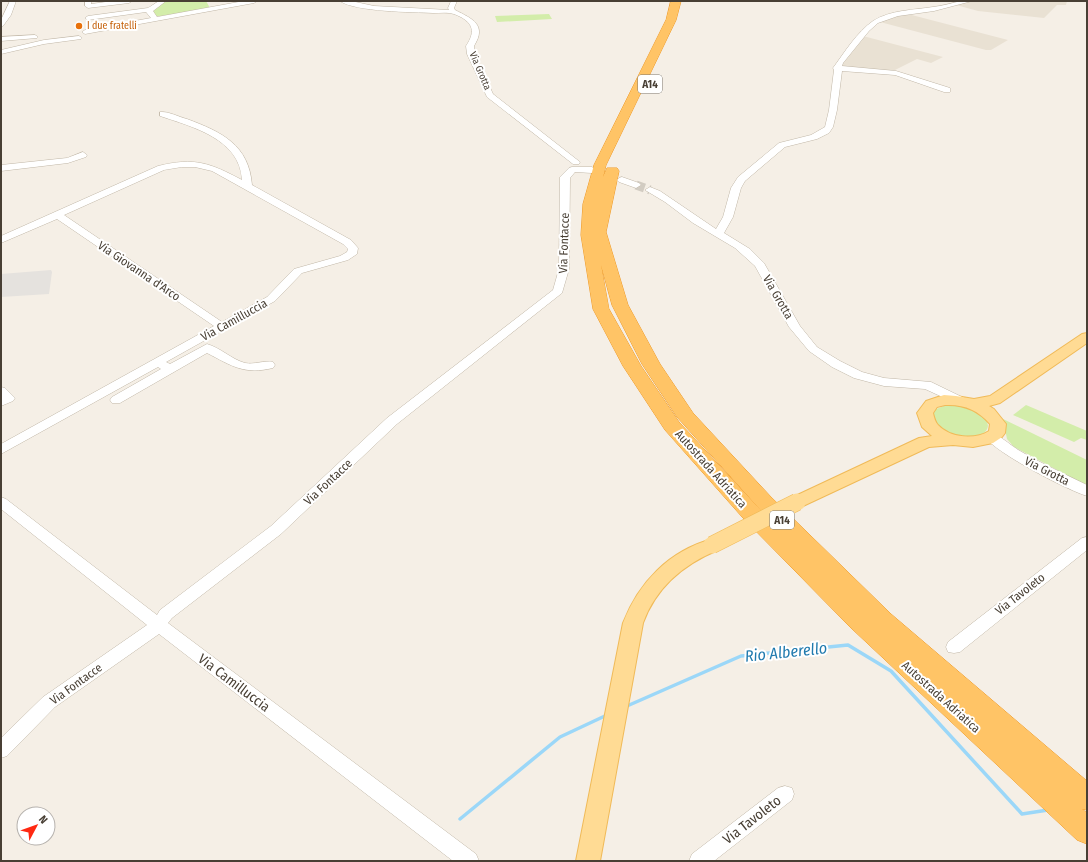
<svg xmlns="http://www.w3.org/2000/svg" width="1088" height="862" font-family="'Fira Sans Condensed',sans-serif">
	<style>
		.residential { fill: #e9e1d3 }
		.green { fill: #d3edaa }
		.parking { fill: #e5e2de }
		.lines { fill: none; stroke-linecap: round; stroke-linejoin: round }
		.stream { stroke: #9bd7f8; stroke-width: 3.5 }
		.minor-tunnel { stroke: #d2ccc2; stroke-width: 9; stroke-dasharray: 9 4.5; stroke-linecap: butt }
		.minor-casing { stroke: #c1b7a7; stroke-width: 1 }
		.major-casing { stroke: #f0ba58; stroke-width: 2 }
		.highway-casing { stroke: #ee9927; stroke-width: 1 }
		.minor { fill: #fff; fill-rule: evenodd }
		.major { fill: #ffdb94; fill-rule: evenodd }
		.highway { fill: #ffc466; fill-rule: evenodd }
		.major-bridge-casing { stroke: #f0ba58; stroke-width: 18; stroke-linecap: butt }
		.major-bridge { stroke: #ffdb94; stroke-width: 17 }
		.food-dot { fill: #e8710a; stroke: #fff; stroke-width: 1.5 }
		.labels { text-anchor: middle; dominant-baseline: central; stroke-width: 4; stroke-linejoin: round; paint-order: stroke }
		.far-food-label { font-size: 10px; fill: #c56008; stroke: #fff; text-anchor: start }
		.far-street-label { font-size: 10px; fill: #483f34; stroke: #fff }
		.shield { fill: #fff; stroke: #7f7971; stroke-width: 1 }
		.shield-label { font-size: 11px; font-weight: bold; fill: #483f34 }
		.street-label { font-size: 12px; fill: #483f34; stroke: #fff }
		.near-street-label { font-size: 14px; fill: #483f34; stroke: #fff }
		.near-water-label { font-size: 16px; font-style: italic; fill: #207aae; stroke: #fff }
	</style>
	<rect width="100%" height="100%" fill="#f5efe6"/>
	<path class="residential" d="M 971,1 L 1067,1 L 1066,5 L 1057,5 L 1044,18 L 978,11 L 956,5 Z
		M 904,13 L 1008,40 L 991,50 L 986,50 L 880,22 Z
		M 863,36 L 943,57 L 931,63 L 917,59 L 893,71 L 840,67 Z"/>
	<path class="green" d="M 166,1 L 206,1 L 210,8 L 162,16 L 156,16 L 153,11 Z
		M 549,14 L 552,19 L 497,22 L 495,16 Z
		M 954,404 C 963,406 1000,418 984,433 C 972,443 947,435 937,426 C 935,423 933,418 932,415 L 934,410 L 946,405 Z
		M 1026,405 L 1087,431 L 1087,440 L 1081,438 L 1074,442 L 1013,415 Z
		M 1003,419 L 1087,460 L 1087,486 L 1014,447 L 1007,439 Z"/>
	<path class="parking" d="M 51,270 L 52,272 L 49,294 L 1,297 L 1,274 Z"/>
	<g class="lines">
		<path class="stream" d="M 627,706 L 741,656 L 848,645 L 891,671 L 1022,814 L 1048,810
			M 460,819 L 560,737 L 607,715"/>
		<path class="minor-tunnel" d="M 636,185 L 650,190"/>
		<defs>
			<path id="minor" d="M 10,1 L 16,1 L 11,15 L 3,26 L 1,27 L 1,20 Z
				M 85,1 L 91,1 L 91,4 L 113,1 L 132,1 L 129,3 L 88,8 L 85,6 Z
				M 159,1 L 166,1 L 153,11 L 157,17 L 244,1 L 257,1 L 254,3 L 85,34 L 82,32 L 85,30 L 151,18 L 146,12 L 88,20 L 85,18 L 88,16 L 148,8 Z
				M 340,1 L 351,1 L 374,6 L 449,10 L 448,8 L 451,1 L 457,1 L 454,8 L 455,10 C 473,19 487,25 474,46 L 475,54 L 493,94 L 580,162 L 579,164 L 573,164 L 487,97 L 467,54 L 466,46 C 477,30 472,21 454,14 C 448,12 440,13 433,13 C 413,12 355,12 340,1 Z
				M 961,1 L 972,1 L 934,11 L 898,16 L 878,23 L 869,31 L 843,63 L 842,66 L 896,71 L 950,88 L 950,92 L 944,92 L 895,75 L 842,71 L 837,110 L 833,127 L 829,133 L 817,139 L 785,147 L 745,181 L 741,188 L 733,217 L 724,233 L 750,249 L 764,263 L 800,326 L 817,347 L 840,361 L 862,372 L 884,378 L 931,382 L 964,398 L 966,401 L 964,404 L 960,405 L 925,389 L 884,386 L 854,378 L 832,367 L 809,351 L 789,327 L 755,266 L 735,248 L 693,223 L 665,202 L 645,190 L 650,187 L 660,191 L 716,229 L 723,217 L 731,188 L 738,177 L 779,143 L 811,135 L 825,127 L 829,110 L 834,70 L 833,68 C 844,53 857,32 873,21 C 890,10 914,10 933,7 C 942,6 952,3 961,1 Z
				M 35,35 L 38,37 L 37,38 L 1,41 L 1,37 Z
				M 79,36 L 82,38 L 81,39 L 44,44 L 1,54 L 1,50 L 44,40 Z
				M 160,112 C 168,111 179,117 187,119 C 222,132 249,145 252,185 L 351,240 L 358,248 L 357,254 L 348,260 L 302,273 L 275,301 L 166,362 L 170,364 L 207,344 C 221,348 231,359 245,363 C 254,365 264,360 273,362 L 275,365 L 273,368 C 244,375 232,366 207,353 L 120,403 L 112,403 L 110,400 L 112,397 L 161,369 L 158,367 L 1,454 L 1,444 L 214,326 L 57,219 L 1,243 L 1,236 L 158,166 C 195,157 210,163 242,180 C 240,139 193,127 160,116 ZM 182,167 L 195,167 L 212,171 L 343,244 L 348,249 L 347,252 L 340,256 L 294,269 L 267,297 L 222,322 L 64,215 L 164,170 Z
				M 83,152 L 87,155 L 86,157 L 68,163 L 1,171 L 1,165 L 67,158 Z
				M 572,167 L 592,167 L 596,170 L 592,173 L 575,172 L 570,178 L 569,269 L 562,293 L 397,424 L 281,534 L 172,618 L 168,623 L 476,854 L 479,861 L 453,861 L 159,634 L 55,707 L 7,756 L 1,758 L 1,738 L 43,697 L 147,625 L 1,509 L 1,497 L 6,499 L 157,615 L 160,610 L 271,526 L 387,418 L 553,290 L 559,269 L 560,177 L 569,168 Z
				M 622,177 L 639,183 L 641,185 L 636,188 L 619,182 L 617,180 L 619,178 Z
				M 1,387 L 5,388 L 15,398 L 13,401 L 1,406 Z
				M 992,433 C 999,435 1013,447 1020,451 C 1042,464 1065,474 1087,485 L 1087,496 C 1067,490 996,453 985,437 L 987,434 Z
				M 1087,537 L 1087,550 L 960,652 L 954,653 L 948,652 L 946,647 L 948,642 L 1082,538 Z
				M 785,786 L 792,788 L 794,794 L 792,800 L 714,861 L 689,861 L 692,854 L 778,788 Z"/>
			<path id="major" d="M 1087,333 L 1087,343 L 1000,403 L 989,406 L 994,409 L 1006,424 L 1005,433 L 1002,437 L 993,443 L 973,447 L 953,445 L 929,447 L 803,506 L 797,508 L 791,506 L 788,502 L 791,498 L 919,438 L 932,436 L 922,427 L 917,413 L 926,401 L 944,395 L 956,396 L 974,399 L 990,396 L 1082,334 ZM 945,405 C 964,404 978,410 990,424 L 989,431 C 975,440 950,438 938,425 C 935,422 934,417 933,413 L 937,407 Z
				M 712,539 L 718,540 L 721,545 L 718,550 C 684,564 656,587 643,623 L 600,861 L 576,861 L 623,623 C 639,582 669,551 712,539 Z"/>
			<path id="highway" d="M 671,1 L 681,1 L 676,20 L 606,165 L 603,177 L 607,168 L 617,168 L 619,171 L 606,232 L 628,305 L 660,364 L 693,413 L 771,497 L 891,614 L 1087,781 L 1087,810 L 1082,809 L 1087,813 L 1087,844 L 1077,840 L 850,627 L 743,518 L 665,430 L 623,366 L 593,309 L 581,235 L 583,204 L 594,165 L 666,20 ZM 601,265 L 612,305 L 642,364 L 677,417 L 766,516 L 679,422 L 641,366 L 609,309 Z"/>
		</defs>
		<use href="#minor" class="minor-casing"/>
		<use href="#major" class="major-casing"/>
		<use href="#highway" class="highway-casing"/>
		<use href="#minor" class="minor"/>
		<use href="#major" class="major"/>
		<use href="#highway" class="highway"/>
		<defs>
			<path id="major-bridge" d="M 712,545 L 797,502"/>
		</defs>
		<use href="#major-bridge" class="major-bridge-casing"/>
		<use href="#major-bridge" class="major-bridge"/>
	</g>
	<circle class="food-dot" cx="79" cy="26" r="4"/>
	<g class="labels">
		<g class="far-food-label">
			<text x="87" y="26">I due fratelli</text>
		</g>
		<g class="far-street-label">
			<text transform="translate(480 71) rotate(67)">Via Grotta</text>
		</g>
		<g class="shield">
			<rect x="638" y="75" width="24" height="18" rx="3"/>
			<rect x="770" y="511" width="24" height="18" rx="3"/>
		</g>
		<g class="shield-label">
			<text x="650" y="84">A14</text>
			<text x="782" y="520">A14</text>
		</g>
		<g class="street-label">
			<text transform="translate(564 243) rotate(-88)">Via Fontacce</text>
			<text transform="translate(139 271) rotate(34)">Via Giovanna d'Arco</text>
			<text transform="translate(778 297) rotate(60)">Via Grotta</text>
			<text transform="translate(234 320) rotate(-29)">Via Camilluccia</text>
			<text transform="translate(711 469) rotate(48)">Autostrada Adriatica</text>
			<text transform="translate(1047 471) rotate(27)">Via Grotta</text>
			<text transform="translate(328 482) rotate(-43)">Via Fontacce</text>
			<text transform="translate(1020 594) rotate(-38)">Via Tavoleto</text>
			<text transform="translate(76 684) rotate(-36)">Via Fontacce</text>
			<text transform="translate(941 697) rotate(42)">Autostrada Adriatica</text>
		</g>
		<g class="near-street-label">
			<text transform="translate(234 683) rotate(37)">Via Camilluccia</text>
			<text transform="translate(752 820) rotate(-38)">Via Tavoleto</text>
		</g>
		<g class="near-water-label">
			<text transform="translate(786 652) rotate(-6)">Rio Alberello</text>
		</g>
	</g>
	<rect width="1088" height="862" fill="none" stroke="#483f34" stroke-width="4"/>
	<g transform="translate(36 826) rotate(49)"><circle r="19" fill="#ffffff" stroke="#b6b2ae"/>
	<path d="M0-3L7 15L0 10L-7 15Z" fill="#ff2912"/>
	<text y="-6" font-size="11" font-weight="bold" text-anchor="middle" fill="#483f34">N</text>
	</g>
</svg>
